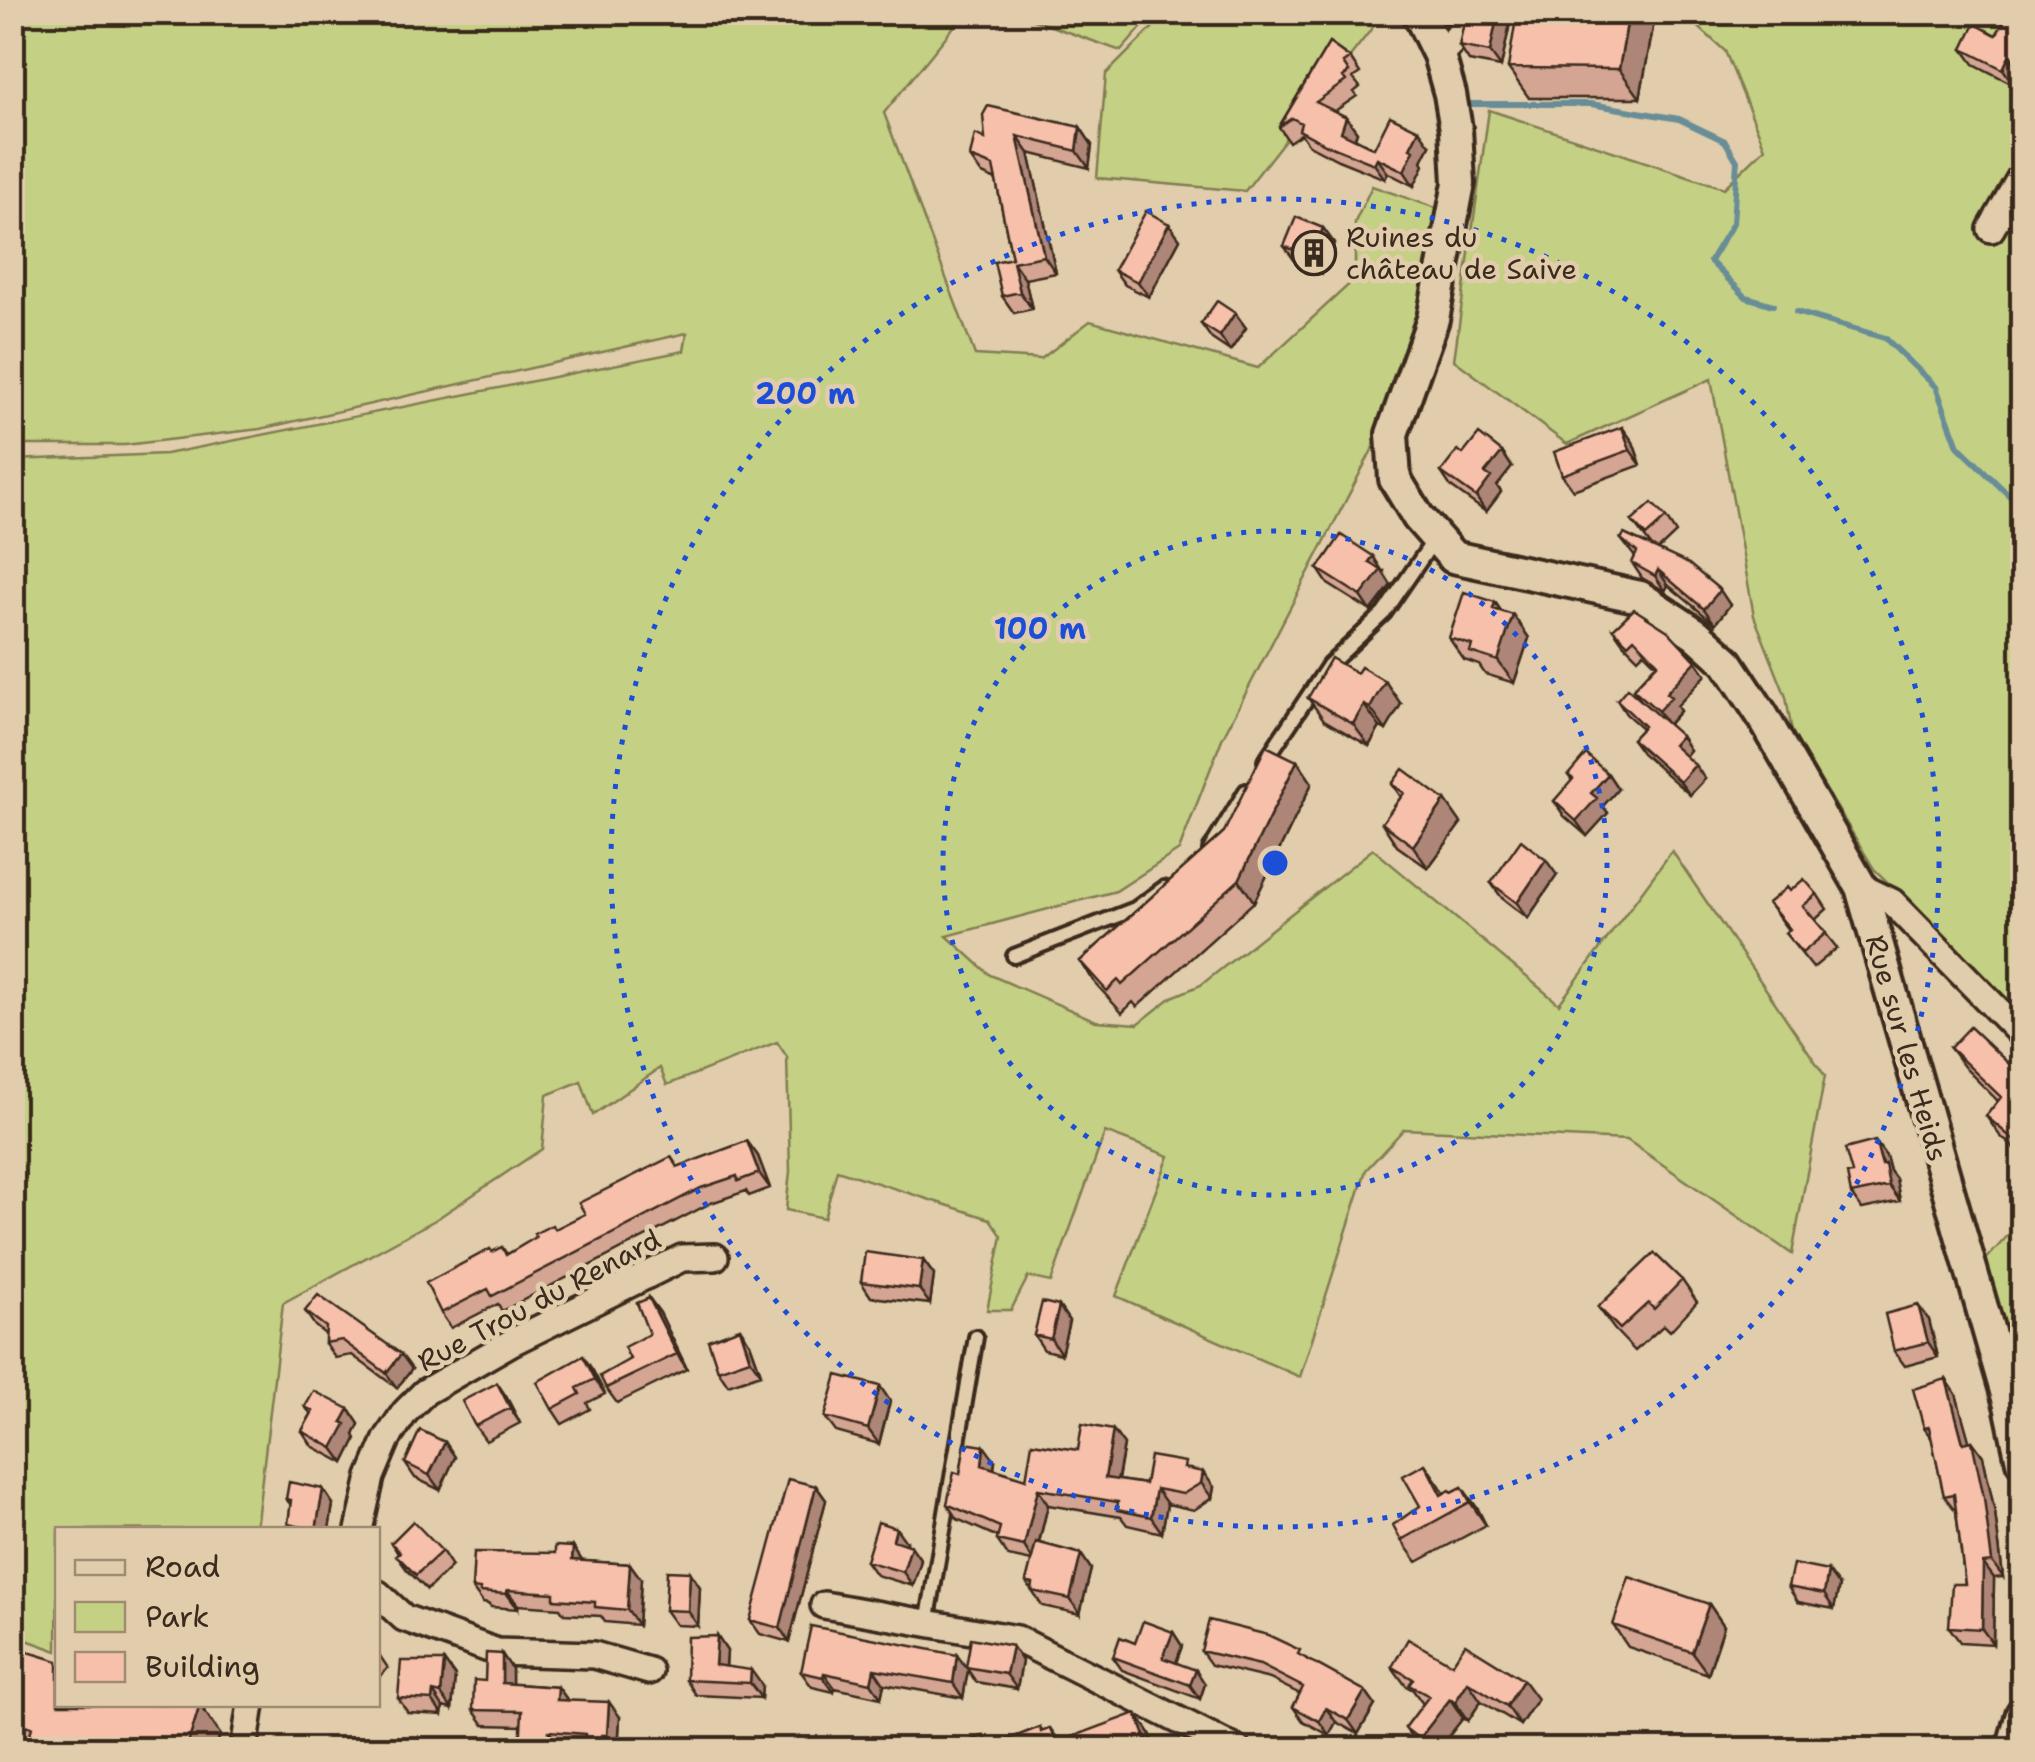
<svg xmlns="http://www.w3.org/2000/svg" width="2035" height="1762" font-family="'Shantell Sans',sans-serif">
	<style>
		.green { fill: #c4d084; stroke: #807d51; stroke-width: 2.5 }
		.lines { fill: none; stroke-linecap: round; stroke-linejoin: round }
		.stream { stroke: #698d97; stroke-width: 6 }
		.service-casing { stroke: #3b2a1e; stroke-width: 20 }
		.minor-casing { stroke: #3b2a1e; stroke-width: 32 }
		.tertiary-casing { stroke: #3b2a1e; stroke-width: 38 }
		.service { stroke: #e1cdab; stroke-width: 12 }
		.minor { stroke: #e1cdab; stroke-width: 25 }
		.tertiary { stroke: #e1cdab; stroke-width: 30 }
		.wall { fill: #d4a593; stroke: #3b2a1e; stroke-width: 2.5 }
		.shaded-wall { fill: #ad8678; stroke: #3b2a1e; stroke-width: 2.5 }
		.building { fill: #f7c0ab; stroke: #3b2a1e; stroke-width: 2.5 }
		.ring { fill: none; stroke: #1d4ed8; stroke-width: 5; stroke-dasharray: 5 10 }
		.labels { text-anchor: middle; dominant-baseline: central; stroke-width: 9; stroke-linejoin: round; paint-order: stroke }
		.poi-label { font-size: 28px; fill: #3b2a1e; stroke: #e1cdab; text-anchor: start }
		.street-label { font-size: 28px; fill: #3b2a1e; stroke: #e1cdab }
		.centre { fill: #1d4ed8; stroke: #e1cdab; stroke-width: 5 }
		.ring-label { font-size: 30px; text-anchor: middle; font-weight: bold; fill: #1d4ed8; stroke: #e1cdab; stroke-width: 9; stroke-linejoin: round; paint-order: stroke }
	</style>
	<rect width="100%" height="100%" fill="#e1cdab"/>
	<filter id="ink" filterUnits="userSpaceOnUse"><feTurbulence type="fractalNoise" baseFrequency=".01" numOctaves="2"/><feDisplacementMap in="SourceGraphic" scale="20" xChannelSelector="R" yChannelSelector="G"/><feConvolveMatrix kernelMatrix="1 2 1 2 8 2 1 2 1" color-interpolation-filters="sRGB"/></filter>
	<g filter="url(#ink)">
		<path class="green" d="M 13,13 L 965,13 L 884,113 L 975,355 L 1041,359 L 1090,321 L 1258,368 L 1355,279 L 1355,222 L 1372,186 L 1445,211 L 1386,423 L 1222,739 L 1179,850 L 1116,891 L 947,936 L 990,975 L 1096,1021 L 1138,1024 L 1172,997 L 1201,985 L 1373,849 L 1559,1004 L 1672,851 L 1825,1076 L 1792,1254 L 1627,1140 L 1404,1129 L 1366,1170 L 1300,1377 L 1116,1296 L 1169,1156 L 1105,1132 L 1051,1282 L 1028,1277 L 1011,1310 L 987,1310 L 1002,1236 L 990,1219 L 837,1170 L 824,1218 L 786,1210 L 790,1171 L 787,1057 L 777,1042 L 667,1085 L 660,1068 L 593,1115 L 581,1081 L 547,1095 L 542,1149 L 435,1220 L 283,1303 L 256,1529 L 58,1530 L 57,1651 L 13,1635 L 13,460 L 166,454 L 684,351 L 687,333 L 260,429 L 125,445 L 13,445 Z
			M 1014,13 L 1154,12 L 1154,13 L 1121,51 Z
			M 1167,13 L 1384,13 L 1245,191 L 1097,178 L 1106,74 Z
			M 1683,13 L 2022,13 L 2022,1004 L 2005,997 L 1874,869 L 1792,733 L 1786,697 L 1754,616 L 1711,379 L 1567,444 L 1454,360 L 1489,110 L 1724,188 L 1765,148 L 1725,51 Z
			M 2022,1220 L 2022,1413 L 1982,1264 Z"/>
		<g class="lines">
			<path class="stream" d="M 1470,104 L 1591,104 L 1679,119 L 1725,141 L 1737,161 L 1733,223 L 1710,261 L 1746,297 L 1773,305
				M 1796,312 L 1885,338 L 1936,387 L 1958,446 L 2017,503 L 2022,519"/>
			<defs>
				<path id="service" d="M 1265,761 L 1329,665 L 1384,613 L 1434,540
					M 1210,850 L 1246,791
					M 1014,956 L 1135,909 L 1164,888
					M 927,1624 L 976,1337"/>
				<path id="minor" d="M 1439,55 L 1458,36 L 1472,12
					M 1991,229 L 2022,175
					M 1861,887 L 1892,902 L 2022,1035
					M 359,1530 L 371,1477 L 387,1439 L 405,1412 L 425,1392 L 512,1342 L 682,1258 L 715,1257
					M 378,1594 L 404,1618 L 497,1652 L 594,1655 L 649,1671
					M 824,1605 L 1017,1639 L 1238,1750
					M 244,1750 L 251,1704"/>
				<path id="tertiary" d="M 1418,12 L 1439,55 L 1450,94 L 1456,129 L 1459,183 L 1433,319 L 1392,434 L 1395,479 L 1418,517 L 1453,557 L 1640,597 L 1696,634 L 1727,662 L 1762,715 L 1861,887 L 2010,1405 L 2022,1461
					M 2012,1750 L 2022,1714"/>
			</defs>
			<use href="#service" class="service-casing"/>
			<use href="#minor" class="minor-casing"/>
			<use href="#tertiary" class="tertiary-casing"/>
			<use href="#service" class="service"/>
			<use href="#minor" class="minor"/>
			<use href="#tertiary" class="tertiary"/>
		</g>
		<path class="wall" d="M 1538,12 L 1647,12 L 1654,22 L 1640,98 L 1529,98 L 1508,68 L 1537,18 Z
			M 1511,18 L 1501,67 L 1469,61 L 1459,46 Z
			M 2022,20 L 2022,73 L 2020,71 L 2013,84 L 1974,64 L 1963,49 L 1996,35 Z
			M 1329,43 L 1350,58 L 1360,73 L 1353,78 L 1360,87 L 1354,92 L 1357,96 L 1335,111 L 1346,117 L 1357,132 L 1355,138 L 1374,148 L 1430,145 L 1422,161 L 1424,165 L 1414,186 L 1388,173 L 1385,179 L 1338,160 L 1309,145 L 1301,134 L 1289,142 L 1279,127 Z
			M 1080,127 L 1092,145 L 1089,168 L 1029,153 L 1056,273 L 1025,279 L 1032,309 L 1014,313 L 1002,296 L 1012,258 L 996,180 L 982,174 L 970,157 L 985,139 Z
			M 1169,224 L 1180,239 L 1149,297 L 1125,285 L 1114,270 Z
			M 1323,228 L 1334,243 L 1322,273 L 1295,261 L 1284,246 Z
			M 1235,313 L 1246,328 L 1230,351 L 1212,339 L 1201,324 Z
			M 1622,427 L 1633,442 L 1641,465 L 1573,490 L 1562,475 Z
			M 1502,452 L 1512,467 L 1497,486 L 1501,492 L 1486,512 L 1451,487 L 1441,472 L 1463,454 Z
			M 1666,518 L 1676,533 L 1658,550 L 1730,605 L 1715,624 L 1668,585 L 1665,591 L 1642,578 L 1632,563 L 1635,557 L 1621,539 L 1652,547 L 1632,521 Z
			M 1318,569 L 1384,571 L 1383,573 L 1391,585 L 1371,611 L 1328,584 Z
			M 1495,602 L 1501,611 L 1513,615 L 1529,638 L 1514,683 L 1485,674 L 1479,665 L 1464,660 L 1449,638 Z
			M 1613,629 L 1696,661 L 1706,675 L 1677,706 L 1680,711 L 1668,725 L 1690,750 L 1685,756 L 1705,779 L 1690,795 L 1642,753 L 1632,739 L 1642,728 L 1626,714 L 1617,700 L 1642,702 L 1633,689 L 1656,664 L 1644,652 L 1638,658 L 1623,643 Z
			M 1308,698 L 1401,704 L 1386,730 L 1380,727 L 1369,746 L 1324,720 Z
			M 1297,761 L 1312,783 L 1254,902 L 1137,1007 L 1133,1002 L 1122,1013 L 1095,983 L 1080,961 L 1224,832 Z
			M 1608,774 L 1618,789 L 1603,806 L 1608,813 L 1587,836 L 1564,816 L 1554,801 L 1572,781 L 1568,775 Z
			M 1392,784 L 1461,823 L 1428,868 L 1397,846 L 1382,823 L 1401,797 Z
			M 1557,875 L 1528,918 L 1502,898 L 1491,883 Z
			M 1790,891 L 1817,894 L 1827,909 L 1815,920 L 1837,948 L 1813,968 L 1785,933 L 1788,930 L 1768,903 Z
			M 1950,1048 L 2022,1076 L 2022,1155 L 2000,1136 L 1986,1116 L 1998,1101 L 1965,1068 Z
			M 747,1141 L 758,1156 L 770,1188 L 749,1196 L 746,1191 L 711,1203 L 502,1311 L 498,1304 L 451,1328 L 441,1313 L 492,1252 L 502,1247 L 507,1254 L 585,1214 L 671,1157 L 678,1167 Z
			M 1886,1156 L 1890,1171 L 1896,1179 L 1900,1201 L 1862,1209 L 1851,1194 L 1852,1173 Z
			M 923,1260 L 934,1275 L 930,1304 L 871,1297 L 861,1282 Z
			M 1682,1280 L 1697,1302 L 1670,1331 L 1664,1325 L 1635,1351 L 1614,1329 L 1598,1307 Z
			M 649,1298 L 660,1313 L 687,1369 L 617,1403 L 606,1388 L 649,1334 Z
			M 1059,1306 L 1069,1321 L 1061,1354 L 1044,1350 L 1034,1335 Z
			M 305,1311 L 412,1369 L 397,1388 L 352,1355 L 335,1358 L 325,1343 L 325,1334 L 315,1326 Z
			M 1929,1320 L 1938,1357 L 1905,1366 L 1894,1351 Z
			M 750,1343 L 761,1374 L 728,1385 L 718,1370 Z
			M 583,1356 L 593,1371 L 605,1394 L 587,1403 L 590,1409 L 562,1424 L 552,1409 Z
			M 1946,1379 L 1956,1394 L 1969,1442 L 1972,1441 L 1983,1456 L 1995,1513 L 2003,1577 L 1994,1578 L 1993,1644 L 1960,1642 L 1949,1627 L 1965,1584 L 1956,1511 L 1944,1496 L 1932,1439 L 1924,1428 Z
			M 497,1383 L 507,1398 L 520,1423 L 486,1441 L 475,1426 Z
			M 890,1401 L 879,1444 L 836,1432 L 825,1417 Z
			M 305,1407 L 349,1409 L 359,1424 L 354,1435 L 356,1439 L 344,1463 L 312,1446 L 302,1431 L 311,1414 Z
			M 1113,1430 L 1124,1445 L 1118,1480 L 1145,1484 L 1190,1469 L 1214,1487 L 1212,1498 L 1194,1510 L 1167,1504 L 1162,1533 L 1127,1525 L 1121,1517 L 1048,1505 L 1039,1543 L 1081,1554 L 1091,1569 L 1080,1614 L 1042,1606 L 1026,1582 L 1032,1561 L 1008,1556 L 997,1540 L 998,1537 L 957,1519 L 947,1504 L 960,1474 L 995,1461 L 994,1469 L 1026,1479 Z
			M 445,1442 L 455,1457 L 440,1490 L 415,1478 L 405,1463 Z
			M 816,1486 L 826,1500 L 789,1642 L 760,1634 L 750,1620 Z
			M 1440,1486 L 1444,1493 L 1452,1492 L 1462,1487 L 1486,1525 L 1417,1562 L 1401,1540 L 1420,1506 Z
			M 323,1489 L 333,1504 L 329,1530 L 292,1530 L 288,1524 L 291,1505 L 286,1499 Z
			M 906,1542 L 905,1544 L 911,1546 L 921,1560 L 913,1586 L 876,1575 L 866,1561 Z
			M 391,1543 L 442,1551 L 452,1566 L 427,1590 L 407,1570 L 396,1555 L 398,1553 Z
			M 573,1547 L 582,1561 L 630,1564 L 641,1579 L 638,1625 L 605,1622 L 601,1616 L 564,1614 L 560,1608 L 518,1605 L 518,1609 L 491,1607 L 488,1604 L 483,1603 L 472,1588 L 555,1553 Z
			M 690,1572 L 700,1587 L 698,1626 L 676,1625 L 665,1610 Z
			M 1839,1586 L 1834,1609 L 1798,1602 L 1788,1587 Z
			M 1709,1604 L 1724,1626 L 1708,1674 L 1628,1647 L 1613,1625 Z
			M 1173,1632 L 1182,1646 L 1176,1662 L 1205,1684 L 1200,1699 L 1122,1670 L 1113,1657 L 1135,1643 Z
			M 717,1636 L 727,1651 L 726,1667 L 762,1685 L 761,1698 L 696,1695 L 686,1680 Z
			M 1012,1646 L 1022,1661 L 1017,1689 L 976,1682 L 968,1670 L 963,1698 L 884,1684 L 881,1698 L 835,1688 L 834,1692 L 812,1687 L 801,1672 L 966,1667 Z
			M 12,1647 L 220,1734 L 216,1750 L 30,1750 L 13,1744 Z
			M 1201,1651 L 1307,1659 L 1365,1691 L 1375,1705 L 1358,1734 L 1336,1722 L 1329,1735 L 1303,1721 L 1293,1707 L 1300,1694 L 1270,1679 L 1211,1665 Z
			M 378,1653 L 388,1668 L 378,1678 Z
			M 444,1661 L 455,1676 L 452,1709 L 443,1707 L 442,1715 L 408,1713 L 398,1698 Z
			M 1452,1664 L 1537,1699 L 1520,1725 L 1481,1701 L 1468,1721 L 1463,1718 L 1438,1750 L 1422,1750 L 1418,1747 L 1405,1728 L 1423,1704 L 1413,1690 L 1406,1686 L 1392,1667 Z
			M 512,1669 L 512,1684 L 558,1687 L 568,1701 L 620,1717 L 618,1750 L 587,1750 L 586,1748 L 559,1746 L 521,1726 L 484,1725 L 473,1710 L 485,1681 Z
			M 1040,1727 L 1042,1731 L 1050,1728 L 1060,1742 L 1150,1733 L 1156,1750 L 948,1750 L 991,1746 Z"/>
		<path class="shaded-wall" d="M 1436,12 L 1453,12 L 1445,25 Z
			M 1498,12 L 1507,12 L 1511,18 L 1501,67 L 1490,52 Z
			M 1629,12 L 1647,12 L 1654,22 L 1640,98 L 1619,69 Z
			M 2022,46 L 2022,70 L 2015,59 Z
			M 2009,56 L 2020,71 L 2013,84 L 2003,69 Z
			M 1346,117 L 1357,132 L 1351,147 L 1341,132 Z
			M 1080,127 L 1092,145 L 1089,168 L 1077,151 Z
			M 1419,130 L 1430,145 L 1422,161 L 1424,165 L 1414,186 L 1404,171 L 1410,148 Z
			M 1017,136 L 1029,153 L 1056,273 L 1044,256 Z
			M 1377,158 L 1388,173 L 1385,179 L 1374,164 Z
			M 1169,224 L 1180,239 L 1149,297 L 1138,282 Z
			M 1323,228 L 1334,243 L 1322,273 L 1312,258 Z
			M 1013,262 L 1025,279 L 1032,309 L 1020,292 Z
			M 1235,313 L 1246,328 L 1230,351 L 1220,336 Z
			M 1622,427 L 1633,442 L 1641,465 L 1630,450 Z
			M 1502,452 L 1512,467 L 1497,486 L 1501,492 L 1486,512 L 1476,497 L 1485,473 Z
			M 1373,556 L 1391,585 L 1371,611 L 1361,596 L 1369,562 Z
			M 1658,570 L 1668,585 L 1665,591 L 1655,576 Z
			M 1720,590 L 1730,605 L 1715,624 L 1704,609 Z
			M 1495,602 L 1510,624 L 1513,615 L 1529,638 L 1514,683 L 1498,661 L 1493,609 Z
			M 1696,661 L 1706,675 L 1677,706 L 1680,711 L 1667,725 L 1658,711 L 1666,693 Z
			M 1385,681 L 1401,704 L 1386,730 L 1370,708 Z
			M 1364,705 L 1380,727 L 1369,746 L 1353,724 Z
			M 1681,736 L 1690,750 L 1683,759 L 1673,745 Z
			M 1297,761 L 1312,783 L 1254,902 L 1239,880 Z
			M 1695,765 L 1705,779 L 1690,795 L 1680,782 Z
			M 1608,774 L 1618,789 L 1603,806 L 1608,813 L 1587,836 L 1576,821 L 1591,793 Z
			M 1445,800 L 1461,823 L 1428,868 L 1413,846 Z
			M 1546,860 L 1557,875 L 1528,918 L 1517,903 Z
			M 747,1141 L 758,1156 L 770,1188 L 759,1173 Z
			M 1875,1141 L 1886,1156 L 1890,1171 L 1896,1179 L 1900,1201 L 1889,1186 Z
			M 923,1260 L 934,1275 L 930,1304 L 919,1289 Z
			M 649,1298 L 660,1313 L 687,1369 L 677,1354 Z
			M 1918,1305 L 1929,1320 L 1938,1357 L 1928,1342 Z
			M 1059,1306 L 1069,1321 L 1061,1354 L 1051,1339 Z
			M 740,1328 L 750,1343 L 761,1374 L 750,1359 Z
			M 401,1354 L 412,1369 L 397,1388 L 386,1373 Z
			M 583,1356 L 593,1371 L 605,1394 L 595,1379 Z
			M 1946,1379 L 1956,1394 L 1974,1458 L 1963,1443 Z
			M 497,1383 L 507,1398 L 520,1423 L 510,1408 Z
			M 880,1386 L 890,1401 L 879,1444 L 868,1429 Z
			M 349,1409 L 359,1424 L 354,1435 L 356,1439 L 344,1463 L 333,1448 L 342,1422 Z
			M 1113,1430 L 1124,1445 L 1115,1493 L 1105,1478 Z
			M 1972,1441 L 1983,1456 L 1995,1513 L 2003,1577 L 1992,1562 Z
			M 445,1442 L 455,1457 L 440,1490 L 429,1475 Z
			M 984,1446 L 995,1461 L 992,1480 L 982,1465 Z
			M 1425,1464 L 1440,1486 L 1454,1511 L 1441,1495 Z
			M 1203,1472 L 1214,1487 L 1212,1498 L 1201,1483 Z
			M 816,1486 L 826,1500 L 789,1642 L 780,1628 Z
			M 1462,1487 L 1478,1509 L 1486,1525 L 1470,1502 Z
			M 323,1489 L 333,1504 L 329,1530 L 316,1530 Z
			M 1038,1489 L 1048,1505 L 1034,1562 L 1024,1546 Z
			M 1156,1489 L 1167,1504 L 1162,1533 L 1151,1517 Z
			M 896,1528 L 906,1542 L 902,1554 L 893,1540 Z
			M 911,1546 L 921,1560 L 913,1586 L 903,1572 Z
			M 573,1547 L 583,1562 L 572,1560 Z
			M 1081,1554 L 1091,1569 L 1080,1614 L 1070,1599 Z
			M 1983,1563 L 1994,1578 L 1993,1644 L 1982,1629 Z
			M 630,1564 L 641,1579 L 638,1625 L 627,1610 Z
			M 1828,1571 L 1839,1586 L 1834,1609 L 1824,1594 Z
			M 690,1572 L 700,1587 L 698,1626 L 688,1611 Z
			M 507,1590 L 518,1605 L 518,1609 L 507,1594 Z
			M 1709,1604 L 1724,1626 L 1708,1674 L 1692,1652 Z
			M 1173,1632 L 1182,1646 L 1173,1671 L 1163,1658 Z
			M 717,1636 L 727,1651 L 725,1680 L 715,1665 Z
			M 1012,1646 L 1022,1661 L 1017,1689 L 1006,1674 Z
			M 502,1654 L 512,1669 L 512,1698 L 502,1683 Z
			M 957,1655 L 968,1670 L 963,1698 L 953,1683 Z
			M 444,1661 L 455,1676 L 452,1709 L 441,1694 Z
			M 874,1669 L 884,1684 L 881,1698 L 871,1683 Z
			M 751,1670 L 762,1685 L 761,1698 L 750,1683 Z
			M 1196,1670 L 1205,1684 L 1200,1699 L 1190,1685 Z
			M 824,1673 L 835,1688 L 834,1692 L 823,1677 Z
			M 1523,1680 L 1537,1699 L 1520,1725 L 1507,1706 Z
			M 1468,1682 L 1481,1701 L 1468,1721 L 1455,1702 Z
			M 558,1687 L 569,1702 L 557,1700 Z
			M 1365,1691 L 1375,1705 L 1358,1734 L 1348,1720 Z
			M 433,1692 L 443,1707 L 442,1715 L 432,1700 Z
			M 1450,1699 L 1463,1718 L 1438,1750 L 1426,1750 L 1419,1739 Z
			M 609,1702 L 620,1717 L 618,1750 L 607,1735 Z
			M 200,1704 L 220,1734 L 216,1750 L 186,1750 Z
			M 1326,1708 L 1336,1722 L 1329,1735 L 1319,1721 Z
			M 1136,1713 L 1150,1733 L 1156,1750 L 1152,1750 L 1148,1743 Z
			M 549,1731 L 559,1746 L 559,1750 L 548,1750 Z
			M 602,1735 L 613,1750 L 603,1750 L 601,1747 Z"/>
		<path class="building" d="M 1471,12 L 1498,12 L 1490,52 L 1459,46 L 1463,27 Z
			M 1517,12 L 1537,18 L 1538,12 L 1629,12 L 1619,69 L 1508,68 Z
			M 2009,13 L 2022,20 L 2022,46 L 2015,59 L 2009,56 L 2003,69 L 1963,49 L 1975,24 L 1996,35 Z
			M 1329,43 L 1350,58 L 1343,63 L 1349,72 L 1343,77 L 1346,81 L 1316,102 L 1346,117 L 1341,132 L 1374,148 L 1390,116 L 1419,130 L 1410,148 L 1414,150 L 1404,171 L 1377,158 L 1374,164 L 1327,145 L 1299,130 L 1301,123 L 1292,118 L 1279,127 Z
			M 988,106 L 1080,127 L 1077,151 L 1017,136 L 1044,256 L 1013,262 L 1020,292 L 1002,296 L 994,262 L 1012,258 L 993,166 L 970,157 L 975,134 L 985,139 L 983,115 Z
			M 1146,211 L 1169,224 L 1138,282 L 1114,270 Z
			M 1296,217 L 1323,228 L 1312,258 L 1284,246 Z
			M 1217,301 L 1235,313 L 1220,336 L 1201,324 Z
			M 1622,427 L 1630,450 L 1562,475 L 1554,452 Z
			M 1479,434 L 1502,452 L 1485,473 L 1491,477 L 1476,497 L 1441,472 L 1458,450 L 1463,454 Z
			M 1652,503 L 1666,518 L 1646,536 L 1632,521 Z
			M 1624,534 L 1689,564 L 1720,590 L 1704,609 L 1658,570 L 1655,576 L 1632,563 L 1637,552 L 1621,539 Z
			M 1341,535 L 1373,556 L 1369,562 L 1381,570 L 1361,596 L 1318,569 Z
			M 1464,592 L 1495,602 L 1493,609 L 1513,615 L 1498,661 L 1470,652 L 1472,645 L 1449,638 Z
			M 1634,609 L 1668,631 L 1696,661 L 1666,693 L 1671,697 L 1658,711 L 1633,689 L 1658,663 L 1634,638 L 1628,644 L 1613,629 Z
			M 1331,658 L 1357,673 L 1361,667 L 1385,681 L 1370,708 L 1364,705 L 1353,724 L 1308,698 Z
			M 1627,688 L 1681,736 L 1673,745 L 1695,765 L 1680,782 L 1632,739 L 1644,726 L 1617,700 Z
			M 1266,746 L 1297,761 L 1239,880 L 1122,985 L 1118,980 L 1107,991 L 1080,961 L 1224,832 Z
			M 1586,754 L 1608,774 L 1591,793 L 1597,798 L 1576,821 L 1554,801 L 1573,779 L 1568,775 Z
			M 1403,769 L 1445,800 L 1413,846 L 1382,823 L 1404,793 L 1392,784 Z
			M 1521,840 L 1546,860 L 1517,903 L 1491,883 Z
			M 1804,879 L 1817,894 L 1803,906 L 1826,933 L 1802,953 L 1785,933 L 1790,929 L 1768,903 L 1787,887 L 1790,891 Z
			M 1970,1027 L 2022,1076 L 2022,1147 L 1986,1116 L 2001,1097 L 1950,1048 Z
			M 747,1141 L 759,1173 L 738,1181 L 737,1176 L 701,1188 L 492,1296 L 488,1289 L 441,1313 L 426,1283 L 490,1249 L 492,1252 L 502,1247 L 506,1255 L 536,1237 L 534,1234 L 552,1225 L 555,1229 L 585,1214 L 579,1203 L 671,1157 L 677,1167 Z
			M 1875,1141 L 1882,1165 L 1885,1164 L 1889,1186 L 1851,1194 L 1847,1174 L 1852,1173 L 1845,1149 Z
			M 865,1252 L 923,1260 L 919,1289 L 861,1282 Z
			M 1654,1253 L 1682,1280 L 1654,1309 L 1648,1303 L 1620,1329 L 1598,1307 Z
			M 318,1295 L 401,1354 L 386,1373 L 342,1340 L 325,1343 L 326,1327 L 305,1311 Z
			M 649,1298 L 677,1354 L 606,1388 L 600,1376 L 630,1359 L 624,1347 L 649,1334 L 637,1303 Z
			M 1042,1302 L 1059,1306 L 1051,1339 L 1034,1335 Z
			M 1918,1305 L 1928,1342 L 1894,1351 L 1885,1314 Z
			M 740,1328 L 750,1359 L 718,1370 L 708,1340 Z
			M 583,1356 L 595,1379 L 577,1388 L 580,1394 L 552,1409 L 537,1382 Z
			M 837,1375 L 880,1386 L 868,1429 L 825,1417 Z
			M 1946,1379 L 1963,1443 L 1972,1441 L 1984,1498 L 1992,1562 L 1983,1563 L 1982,1629 L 1949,1627 L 1952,1584 L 1965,1584 L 1954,1494 L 1944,1496 L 1929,1427 L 1924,1428 L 1913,1389 Z
			M 497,1383 L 510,1408 L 475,1426 L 462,1401 Z
			M 314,1391 L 349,1409 L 342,1422 L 346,1424 L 333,1448 L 302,1431 L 313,1411 L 305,1407 Z
			M 1082,1424 L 1113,1430 L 1105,1478 L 1145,1484 L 1150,1456 L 1185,1462 L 1184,1468 L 1203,1472 L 1201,1483 L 1183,1494 L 1156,1489 L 1151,1517 L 1117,1510 L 1118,1502 L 1038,1489 L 1024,1546 L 997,1540 L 1000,1527 L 947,1504 L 954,1472 L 960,1474 L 965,1443 L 984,1446 L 982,1465 L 1026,1479 L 1032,1443 L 1078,1450 Z
			M 420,1430 L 445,1442 L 429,1475 L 405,1463 Z
			M 1425,1464 L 1441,1495 L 1450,1490 L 1452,1492 L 1462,1487 L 1470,1502 L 1401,1540 L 1393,1525 L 1420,1506 L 1403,1476 Z
			M 788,1479 L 816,1486 L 780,1628 L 750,1620 Z
			M 289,1482 L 323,1489 L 316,1530 L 288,1524 L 291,1500 L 286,1499 Z
			M 413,1521 L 442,1551 L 416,1575 L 396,1555 L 400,1552 L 391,1543 Z
			M 878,1522 L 896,1528 L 893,1540 L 911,1546 L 903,1572 L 866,1561 Z
			M 1036,1542 L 1081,1554 L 1070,1599 L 1032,1591 L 1033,1584 L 1026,1582 Z
			M 555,1546 L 573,1547 L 572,1560 L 630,1564 L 627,1610 L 595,1607 L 595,1602 L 554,1599 L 554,1593 L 507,1590 L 507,1594 L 480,1592 L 480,1589 L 472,1588 L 474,1552 L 555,1553 Z
			M 1793,1564 L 1828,1571 L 1824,1594 L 1788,1587 Z
			M 667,1571 L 690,1572 L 688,1611 L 665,1610 Z
			M 1629,1577 L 1709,1604 L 1692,1652 L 1613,1625 Z
			M 1209,1620 L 1268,1635 L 1300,1650 L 1298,1654 L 1365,1691 L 1348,1720 L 1326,1708 L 1319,1721 L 1293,1707 L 1303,1687 L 1260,1665 L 1201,1651 Z
			M 1143,1621 L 1173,1632 L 1163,1658 L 1196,1670 L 1190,1685 L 1113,1657 L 1120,1637 L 1135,1643 Z
			M 811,1626 L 957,1655 L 953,1683 L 874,1669 L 871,1683 L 824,1673 L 823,1677 L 801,1672 Z
			M 717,1636 L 715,1665 L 751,1670 L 750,1683 L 686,1680 L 687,1637 Z
			M 971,1638 L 1012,1646 L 1006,1674 L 966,1667 Z
			M 1408,1639 L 1452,1664 L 1465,1644 L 1523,1680 L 1507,1706 L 1468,1682 L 1455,1702 L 1450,1699 L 1419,1739 L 1405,1728 L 1429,1696 L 1409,1685 L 1413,1679 L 1392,1667 Z
			M 12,1647 L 58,1661 L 58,1704 L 200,1704 L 186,1750 L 51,1750 L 51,1748 L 28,1741 L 32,1727 L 12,1721 Z
			M 486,1653 L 502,1654 L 502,1683 L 558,1687 L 557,1700 L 609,1702 L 607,1735 L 602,1735 L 601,1747 L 585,1746 L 585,1734 L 549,1731 L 548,1750 L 520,1750 L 522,1711 L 473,1710 L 474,1680 L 485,1681 Z
			M 401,1661 L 444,1661 L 441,1694 L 433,1692 L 432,1700 L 398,1698 Z
			M 1136,1713 L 1148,1743 L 1133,1750 L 948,1750 L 984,1735 L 989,1747 L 1040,1727 L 1041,1732 L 1050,1728 L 1056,1743 Z"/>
	</g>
	<g class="ring">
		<circle cx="1275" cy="863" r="332"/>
		<circle cx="1275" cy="863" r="664"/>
	</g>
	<defs>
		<symbol id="building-ring" viewBox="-11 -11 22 22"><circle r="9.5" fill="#e1cdab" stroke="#3b2a1e" stroke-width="1.5"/><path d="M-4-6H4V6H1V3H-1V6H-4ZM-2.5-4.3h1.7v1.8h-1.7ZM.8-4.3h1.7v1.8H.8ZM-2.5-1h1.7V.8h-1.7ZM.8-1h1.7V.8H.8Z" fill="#3b2a1e"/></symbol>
	</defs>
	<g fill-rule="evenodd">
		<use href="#building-ring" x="1289" y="228" width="50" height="50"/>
	</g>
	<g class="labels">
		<g class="poi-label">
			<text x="1346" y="237">Ruines du<tspan x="1346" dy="32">château de Saive</tspan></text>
		</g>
		<g class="street-label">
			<text transform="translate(1907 1048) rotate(74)">Rue sur les Heids</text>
			<text transform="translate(539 1300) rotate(-28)">Rue Trou du Renard</text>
		</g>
	</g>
	<circle cx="1275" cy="863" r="15" class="centre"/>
	<g class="ring-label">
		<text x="805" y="404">200 m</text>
		<text x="1040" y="639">100 m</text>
	</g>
	<rect width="2035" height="1762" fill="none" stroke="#e1cdab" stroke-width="50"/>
	<rect x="25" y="25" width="1985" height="1712" fill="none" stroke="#3b2a1e" stroke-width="4" filter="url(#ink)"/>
	<rect x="55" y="1527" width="325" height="180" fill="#e1cdab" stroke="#9f8c73" stroke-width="2.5"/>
	<rect x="75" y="1560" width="50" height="15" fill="#e1cdab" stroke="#9f8c73" stroke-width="2.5"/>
	<text x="145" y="1577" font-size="30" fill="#3b2a1e">Road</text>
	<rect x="75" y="1602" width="50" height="30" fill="#c4d084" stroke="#9f8c73" stroke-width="2.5"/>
	<text x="145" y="1627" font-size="30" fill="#3b2a1e">Park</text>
	<rect x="75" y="1652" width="50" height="30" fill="#f7c0ab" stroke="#9f8c73" stroke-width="2.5"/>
	<text x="145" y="1677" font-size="30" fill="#3b2a1e">Building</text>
</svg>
